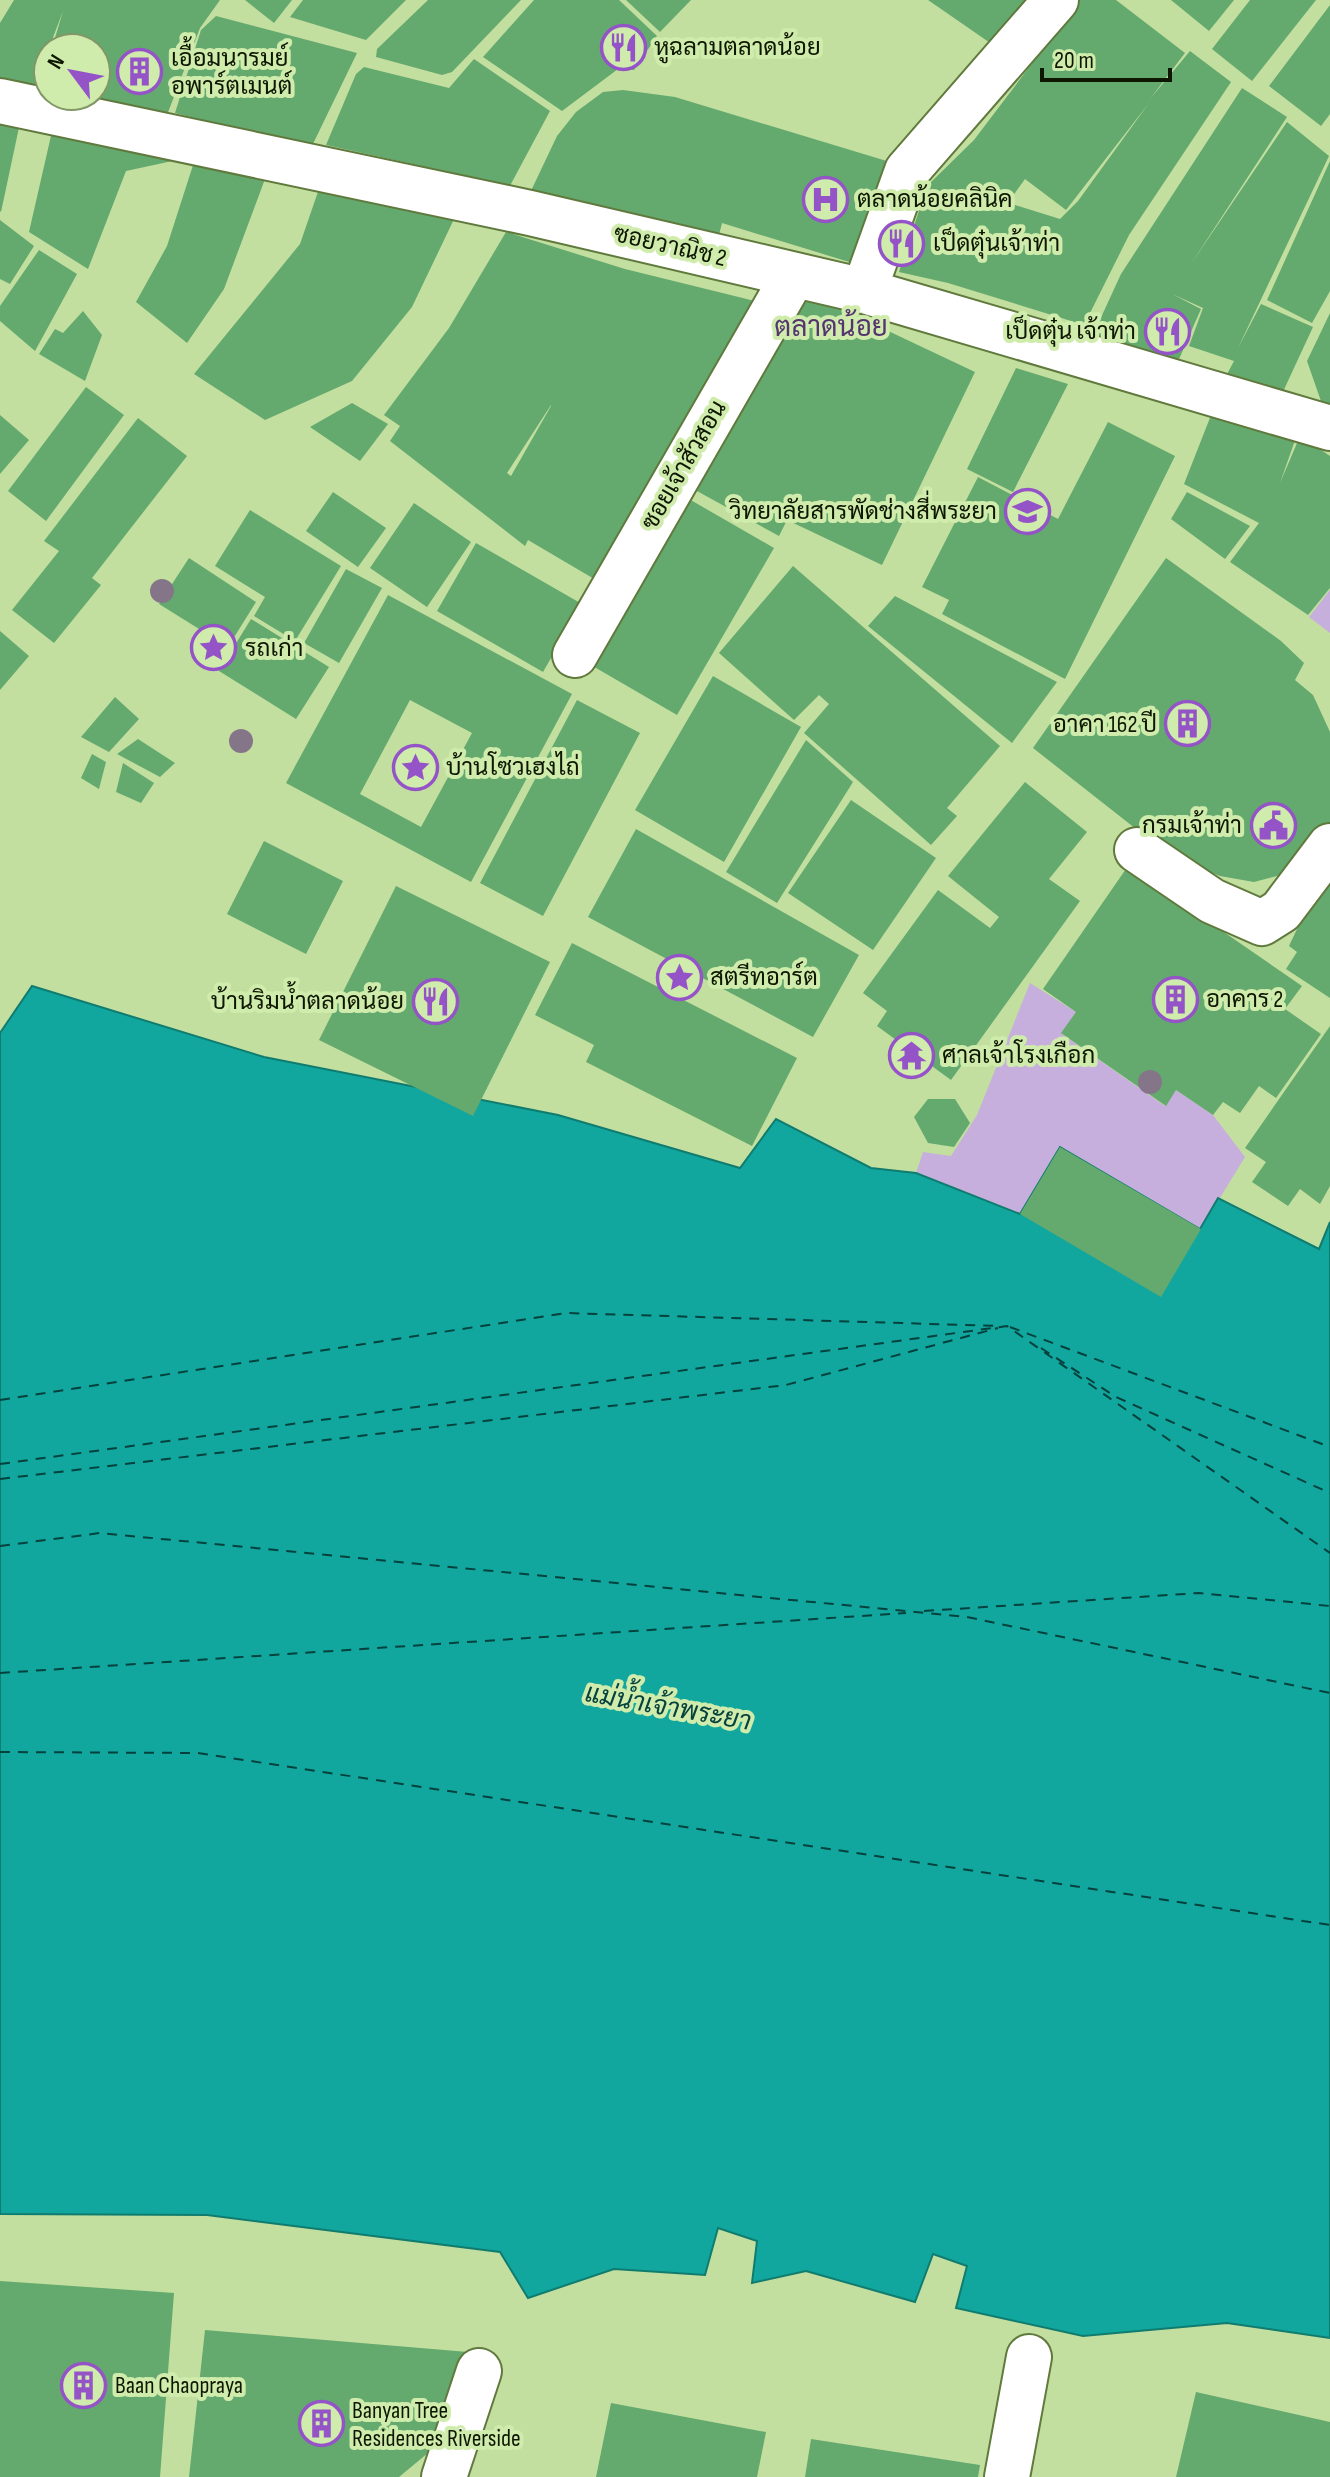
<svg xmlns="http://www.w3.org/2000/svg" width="1330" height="2477" font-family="'Sofia Sans Condensed',Sarabun,sans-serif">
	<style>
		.green { fill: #c6afdc }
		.water { fill: #11a79e; stroke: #107c6f; stroke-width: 2 }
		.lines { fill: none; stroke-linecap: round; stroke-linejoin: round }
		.ferry { stroke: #05413d; stroke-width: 2; stroke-dasharray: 10 8; stroke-linecap: butt }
		.building { fill: #64a96e; fill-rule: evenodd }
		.minor-casing { stroke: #60793d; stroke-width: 48 }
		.minor { stroke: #fff; stroke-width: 44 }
		.tree { fill: #857588 }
		.labels { text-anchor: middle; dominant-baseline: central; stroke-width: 8; stroke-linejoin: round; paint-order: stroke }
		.poi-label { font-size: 24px; fill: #0e1701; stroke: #d0ecac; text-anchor: start }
		.street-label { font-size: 24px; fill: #0e1701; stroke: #d0ecac }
		.water-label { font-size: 26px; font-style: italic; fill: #05413d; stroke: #d0ecac }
		.quarter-label { font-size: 28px; fill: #54356f; stroke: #d0ecac }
	</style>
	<rect width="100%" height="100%" fill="#c3df9f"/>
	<path class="green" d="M 1330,590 L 1330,633 L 1309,617 Z
		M 1030,983 L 1076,1012 L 1062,1034 L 1165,1106 L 1176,1090 L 1213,1115 L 1245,1157 L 1201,1229 L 1059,1147 L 1020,1214 L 916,1173 L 923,1152 L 951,1156 L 977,1115 Z"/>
	<path class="water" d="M 32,986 L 264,1057 L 558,1115 L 740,1168 L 776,1119 L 871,1168 L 916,1173 L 1020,1214 L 1060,1147 L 1200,1229 L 1218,1198 L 1319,1249 L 1330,1222 L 1330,2338 L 1227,2323 L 1083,2336 L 956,2308 L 967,2266 L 933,2254 L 915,2302 L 806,2271 L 752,2283 L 757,2241 L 718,2228 L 705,2275 L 614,2269 L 528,2298 L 500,2252 L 207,2215 L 0,2214 L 0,1033 Z"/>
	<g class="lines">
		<path class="ferry" d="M 1010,1327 L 1330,1447
			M 1041,1348 L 1116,1397 L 1330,1493
			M 0,1400 L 566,1313 L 1000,1326
			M 0,1464 L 1007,1326 L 1330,1553
			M 0,1479 L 786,1385 L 998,1328
			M 0,1546 L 100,1533 L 967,1617 L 1330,1693
			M 924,1611 L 1199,1593 L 1330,1606
			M 0,1673 L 906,1613
			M 0,1752 L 198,1753 L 1330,1925"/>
	</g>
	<path class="building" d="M 14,0 L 220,0 L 200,28 L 167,115 L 85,97 L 96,96 L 96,48 L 52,48 L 63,11 L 34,88 L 0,81 L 0,23 Z
		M 245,0 L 292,0 L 274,23 Z
		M 303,0 L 406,0 L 366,40 L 290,17 Z
		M 428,0 L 521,0 L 452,72 L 442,75 L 376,57 L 377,49 Z
		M 534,0 L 619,0 L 657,36 L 634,70 L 618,69 L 562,111 L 483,57 Z
		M 626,0 L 691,0 L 660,32 Z
		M 928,0 L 1039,0 L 996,47 Z
		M 1080,0 L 1116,0 L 1185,53 L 1150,99 L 1190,51 L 1231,82 L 1129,235 L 1084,325 L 948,283 L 899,272 L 927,186 L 974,140 ZM 1149,103 L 1078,201 L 1060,219 L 999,200 L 1010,200 L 1025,179 L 1066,210 Z
		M 1171,0 L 1234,0 L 1209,31 Z
		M 1250,0 L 1316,0 L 1252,81 L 1212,49 Z
		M 1330,5 L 1330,114 L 1321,126 L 1269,86 Z
		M 216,16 L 357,53 L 311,148 L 175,113 L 201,30 Z
		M 474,59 L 550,111 L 505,195 L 416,170 L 417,165 L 326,145 L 356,74 L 364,67 L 449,88 Z
		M 1242,88 L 1287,117 L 1191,264 L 1287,122 L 1329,156 L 1238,348 L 1261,304 L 1313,327 L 1281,396 L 1225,378 L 1234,361 L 1189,346 L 1203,308 L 1172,294 L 1201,309 L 1176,366 L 1092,337 L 1121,274 Z
		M 623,90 L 675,97 L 890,162 L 859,265 L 722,223 L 717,243 L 529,195 L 557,136 L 576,112 L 603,92 Z
		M 0,116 L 21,118 L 1,212 L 0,211 Z
		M 53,127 L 177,160 L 126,171 L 88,269 L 29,232 Z
		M 195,159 L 265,179 L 224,289 L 187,343 L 136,302 L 167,246 Z
		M 1330,161 L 1330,291 L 1312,323 L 1267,300 Z
		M 321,183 L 456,215 L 412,307 L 352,381 L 265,420 L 194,374 L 300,244 Z
		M 0,220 L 34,246 L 10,284 L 0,279 Z
		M 506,232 L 625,269 L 767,304 L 601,583 L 528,540 L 525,546 L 390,441 L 400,426 L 384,415 L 449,328 ZM 551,405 L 551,406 L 511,476 L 507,473 Z
		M 39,250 L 77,274 L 35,351 L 0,321 L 0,306 Z
		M 793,286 L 975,372 L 882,565 L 787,520 L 779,536 L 686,485 Z
		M 83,311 L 102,335 L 85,381 L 39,354 L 55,329 L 63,333 Z
		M 1330,313 L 1330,406 L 1322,404 L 1307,361 Z
		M 1016,368 L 1068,384 L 1013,492 L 967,469 Z
		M 86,387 L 124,415 L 46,521 L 8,491 Z
		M 352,403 L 388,424 L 360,461 L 310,427 Z
		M 1215,405 L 1299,429 L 1280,483 L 1300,436 L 1330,456 L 1330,588 L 1308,615 L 1230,562 L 1259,523 L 1184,484 Z
		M 0,415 L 29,440 L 0,474 Z
		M 138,418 L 187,456 L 92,578 L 101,585 L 54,643 L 12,610 L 59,551 L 44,541 Z
		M 1108,422 L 1175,456 L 1065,679 L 942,614 L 949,600 L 922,587 L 978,477 L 1058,519 Z
		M 333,492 L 386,528 L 358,567 L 306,531 Z
		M 1187,492 L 1250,526 L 1225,559 L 1171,519 Z
		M 682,495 L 774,548 L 677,715 L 584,661 Z
		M 414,503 L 471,542 L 427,607 L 370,568 Z
		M 250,510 L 341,566 L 295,641 L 254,616 L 265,597 L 215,566 Z
		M 476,543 L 582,604 L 543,672 L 437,611 Z
		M 189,558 L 256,602 L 228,647 L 159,604 Z
		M 1166,558 L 1281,641 L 1304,663 L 1295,680 L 1313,695 L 1330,732 L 1330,822 L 1281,875 L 1254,882 L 1220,876 L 1197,867 L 1145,836 L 1033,748 Z
		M 793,566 L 1000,746 L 947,808 L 957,816 L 931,845 L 804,733 L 829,704 L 819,695 L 794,720 L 719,653 Z
		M 346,569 L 382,588 L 339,663 L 304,643 Z
		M 388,595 L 572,694 L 471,882 L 286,783 ZM 410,700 L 472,733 L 421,827 L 360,794 Z
		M 895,596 L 1057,682 L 1012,743 L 868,626 Z
		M 251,619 L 329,667 L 296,719 L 219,671 Z
		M 0,631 L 29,656 L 0,690 Z
		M 713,676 L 801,727 L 724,862 L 635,810 Z
		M 115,697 L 139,719 L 109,752 L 81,737 Z
		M 577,700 L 640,733 L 543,916 L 480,883 Z
		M 138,739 L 175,763 L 160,777 L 117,754 Z
		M 806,740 L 853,782 L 777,903 L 726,872 Z
		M 92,754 L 106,762 L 99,789 L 81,778 Z
		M 123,763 L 154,783 L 141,803 L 116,792 Z
		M 1025,782 L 1087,832 L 1049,879 L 1080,901 L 951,1080 L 877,1026 L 887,1011 L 863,993 L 938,890 L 990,928 L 999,917 L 948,876 Z
		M 851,800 L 936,858 L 873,950 L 788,893 Z
		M 636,829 L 859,955 L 813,1037 L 588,917 Z
		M 264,841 L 343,881 L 306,954 L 227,914 Z
		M 1128,866 L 1302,986 L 1285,1009 L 1321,1034 L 1276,1098 L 1259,1086 L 1240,1113 L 1223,1102 L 1213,1115 L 1176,1090 L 1166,1106 L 1061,1033 L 1076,1012 L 1043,989 Z
		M 1330,878 L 1330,998 L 1286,969 L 1297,952 L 1289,946 L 1298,927 Z
		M 396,886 L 550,962 L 473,1116 L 319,1040 Z
		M 572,943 L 797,1058 L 752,1146 L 586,1062 L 594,1045 L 535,1015 Z
		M 1330,1026 L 1330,1186 L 1320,1204 L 1300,1189 L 1288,1206 L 1252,1182 L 1266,1162 L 1245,1148 Z
		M 928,1099 L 955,1099 L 970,1123 L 954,1147 L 928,1143 L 914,1117 Z
		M 1060,1147 L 1201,1229 L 1161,1297 L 1020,1214 Z
		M 0,2281 L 174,2293 L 160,2477 L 0,2477 Z
		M 205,2330 L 468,2352 L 460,2400 L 434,2448 L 399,2477 L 189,2477 Z
		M 1196,2392 L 1330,2422 L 1330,2477 L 1176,2477 Z
		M 611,2403 L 766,2432 L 757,2477 L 596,2477 Z
		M 811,2439 L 980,2465 L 978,2477 L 805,2477 Z"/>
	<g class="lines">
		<defs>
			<path id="minor" d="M 0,101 L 530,213 L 864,291 L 1330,428
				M 864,291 L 907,171 L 1056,0
				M 575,655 L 794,275
				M 1137,850 L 1212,901 L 1262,923 L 1281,911 L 1330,846
				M 444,2477 L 479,2371
				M 1007,2477 L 1029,2357"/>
		</defs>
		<use href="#minor" class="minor-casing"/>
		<use href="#minor" class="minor"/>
	</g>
	<g class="tree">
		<circle cx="162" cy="591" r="12"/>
		<circle cx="241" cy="741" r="12"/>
		<circle cx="1150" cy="1082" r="12"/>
	</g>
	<defs>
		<symbol id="restaurant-ring" viewBox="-11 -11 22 22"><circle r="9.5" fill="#d0ecac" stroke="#9553c8" stroke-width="1.5"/><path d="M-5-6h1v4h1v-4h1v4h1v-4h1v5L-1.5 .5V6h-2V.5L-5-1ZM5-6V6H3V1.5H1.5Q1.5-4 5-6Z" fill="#9553c8"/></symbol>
		<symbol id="building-ring" viewBox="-11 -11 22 22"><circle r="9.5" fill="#d0ecac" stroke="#9553c8" stroke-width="1.5"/><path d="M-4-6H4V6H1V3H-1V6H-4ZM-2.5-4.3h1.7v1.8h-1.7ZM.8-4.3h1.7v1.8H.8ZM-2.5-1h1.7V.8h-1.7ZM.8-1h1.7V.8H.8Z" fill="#9553c8"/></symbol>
		<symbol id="hospital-ring" viewBox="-11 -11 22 22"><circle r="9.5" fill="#d0ecac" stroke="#9553c8" stroke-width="1.5"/><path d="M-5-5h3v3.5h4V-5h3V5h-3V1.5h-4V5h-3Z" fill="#9553c8"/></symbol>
		<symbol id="university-ring" viewBox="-11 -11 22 22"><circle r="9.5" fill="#d0ecac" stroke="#9553c8" stroke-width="1.5"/><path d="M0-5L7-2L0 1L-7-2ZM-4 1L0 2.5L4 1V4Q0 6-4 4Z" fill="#9553c8"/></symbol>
		<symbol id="sight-ring" viewBox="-11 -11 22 22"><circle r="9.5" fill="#d0ecac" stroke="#9553c8" stroke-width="1.5"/><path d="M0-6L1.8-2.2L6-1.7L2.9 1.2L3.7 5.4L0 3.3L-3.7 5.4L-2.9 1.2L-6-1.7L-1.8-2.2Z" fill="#9553c8"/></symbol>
		<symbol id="civic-ring" viewBox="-11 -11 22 22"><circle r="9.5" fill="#d0ecac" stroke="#9553c8" stroke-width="1.5"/><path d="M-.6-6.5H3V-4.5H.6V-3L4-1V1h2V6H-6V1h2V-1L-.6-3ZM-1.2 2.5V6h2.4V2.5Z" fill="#9553c8"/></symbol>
		<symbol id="temple-ring" viewBox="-11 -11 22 22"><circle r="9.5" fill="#d0ecac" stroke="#9553c8" stroke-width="1.5"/><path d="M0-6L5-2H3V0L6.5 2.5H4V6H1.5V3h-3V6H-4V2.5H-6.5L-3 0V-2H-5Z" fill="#9553c8"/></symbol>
	</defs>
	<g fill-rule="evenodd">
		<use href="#restaurant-ring" x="598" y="22" width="51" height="51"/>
		<use href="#building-ring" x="114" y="46" width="51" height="51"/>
		<use href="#hospital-ring" x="800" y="174" width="51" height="51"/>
		<use href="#restaurant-ring" x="876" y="218" width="51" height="51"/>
		<use href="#restaurant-ring" x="1142" y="306" width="51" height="51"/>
		<use href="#university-ring" x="1002" y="486" width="51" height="51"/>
		<use href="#sight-ring" x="188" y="622" width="51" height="51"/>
		<use href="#building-ring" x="1162" y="698" width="51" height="51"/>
		<use href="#sight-ring" x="390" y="742" width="51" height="51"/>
		<use href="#civic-ring" x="1248" y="800" width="51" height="51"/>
		<use href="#sight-ring" x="654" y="952" width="51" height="51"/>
		<use href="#building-ring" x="1150" y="974" width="51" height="51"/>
		<use href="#restaurant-ring" x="410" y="976" width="51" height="51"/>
		<use href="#temple-ring" x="886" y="1030" width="51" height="51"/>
		<use href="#building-ring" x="58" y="2360" width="51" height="51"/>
		<use href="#building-ring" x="296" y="2398" width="51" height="51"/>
	</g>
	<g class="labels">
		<g class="poi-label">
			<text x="654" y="47">หูฉลามตลาดน้อย</text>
			<text x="171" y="58">เอื้อมนารมย์<tspan x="171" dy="28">อพาร์ตเมนต์</tspan></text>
			<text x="857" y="199">ตลาดน้อยคลินิค</text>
			<text x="933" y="243">เป็ดตุ๋นเจ้าท่า</text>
			<text x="1136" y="331" text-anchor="end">เป็ดตุ๋น เจ้าท่า</text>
			<text x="997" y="511" text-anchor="end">วิทยาลัยสารพัดช่างสี่พระยา</text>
			<text x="245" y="648">รถเก่า</text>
			<text x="1157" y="724" text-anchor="end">อาคา 162 ปี</text>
			<text x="446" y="767">บ้านโซวเฮงไถ่</text>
			<text x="1242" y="825" text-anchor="end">กรมเจ้าท่า</text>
			<text x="710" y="977">สตรีทอาร์ต</text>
			<text x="1206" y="999">อาคาร 2</text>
			<text x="404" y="1001" text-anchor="end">บ้านริมน้ำตลาดน้อย</text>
			<text x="942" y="1055">ศาลเจ้าโรงเกือก</text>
			<text x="115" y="2385">Baan Chaopraya</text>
			<text x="352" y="2410">Banyan Tree<tspan x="352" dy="28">Residences Riverside</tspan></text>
		</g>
		<g class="street-label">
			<text transform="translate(670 246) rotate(13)">ซอยวาณิช 2</text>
			<text transform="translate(684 465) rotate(-60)">ซอยเจ้าสัวสอน</text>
		</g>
		<g class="water-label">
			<text transform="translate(668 1708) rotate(10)">แม่น้ำเจ้าพระยา</text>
		</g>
		<g class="quarter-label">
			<text x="831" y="327">ตลาดน้อย</text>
		</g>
	</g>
	<g transform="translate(72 72) rotate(302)"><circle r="38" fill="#d0ecac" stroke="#829768" stroke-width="2"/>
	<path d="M0-6L14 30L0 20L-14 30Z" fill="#9553c8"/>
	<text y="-12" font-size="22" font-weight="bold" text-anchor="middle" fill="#0e1701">N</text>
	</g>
	<path d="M1042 68v12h128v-12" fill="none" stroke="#0e1701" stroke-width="4"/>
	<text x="1054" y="68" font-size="24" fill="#0e1701" stroke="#d0ecac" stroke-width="6" paint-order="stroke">20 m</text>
</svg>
